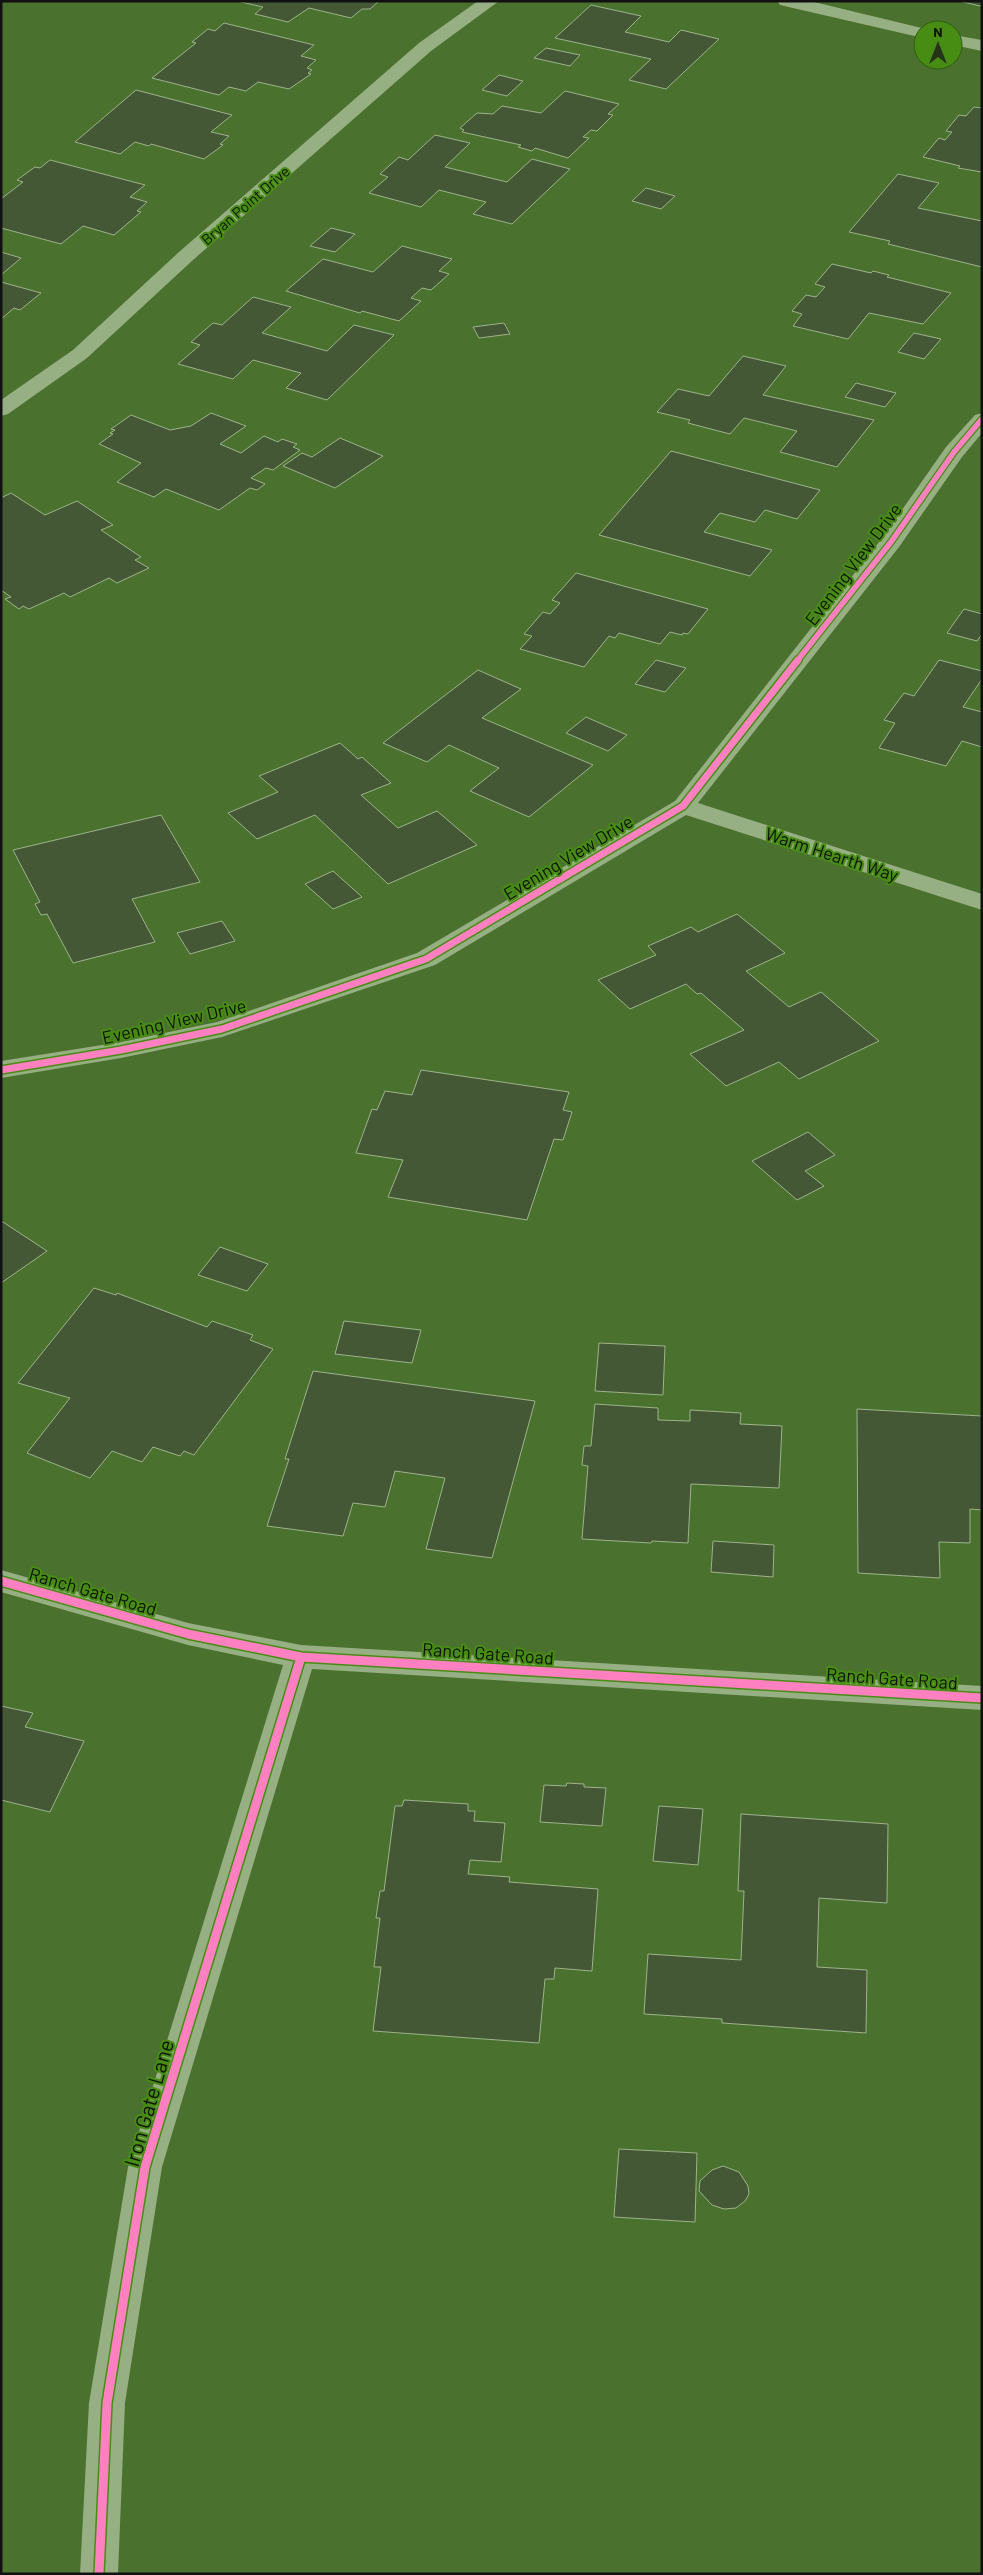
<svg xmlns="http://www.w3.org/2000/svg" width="983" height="2575" font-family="Barlow,sans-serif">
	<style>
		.building { fill: #455836; stroke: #9cb38b }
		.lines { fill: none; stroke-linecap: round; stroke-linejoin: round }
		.street { fill: #96af83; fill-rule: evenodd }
		.cycleway-far2-casing { stroke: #478d13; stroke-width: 8 }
		.cycleway-far1-casing { stroke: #478d13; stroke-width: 10 }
		.cycleway-casing { stroke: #478d13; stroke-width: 12 }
		.cycleway-far2 { stroke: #ff80c0; stroke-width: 5.5 }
		.cycleway-far1 { stroke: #ff80c0; stroke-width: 7 }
		.cycleway { stroke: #ff80c0; stroke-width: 9 }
		.labels { text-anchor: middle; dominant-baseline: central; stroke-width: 4; stroke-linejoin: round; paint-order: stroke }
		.far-street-label { font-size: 15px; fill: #111; stroke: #478d13 }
		.street-label { font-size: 18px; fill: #111; stroke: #478d13 }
		.near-street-label { font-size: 21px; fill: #111; stroke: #478d13 }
	</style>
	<rect width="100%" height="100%" fill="#4b712f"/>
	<path class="building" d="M 237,1 L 379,1 L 370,9 L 362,9 L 351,18 L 309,8 L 288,22 L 255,14 L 263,7 Z
		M 959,1 L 982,1 L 982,4 L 980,6 Z
		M 591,5 L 641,16 L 625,32 L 669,42 L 681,30 L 719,39 L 666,89 L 629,80 L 651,59 L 555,38 Z
		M 224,23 L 314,45 L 301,56 L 316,60 L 307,68 L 312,70 L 308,73 L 311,74 L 289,89 L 258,82 L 246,91 L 229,87 L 219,95 L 152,78 L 196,43 L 192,42 L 208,29 L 215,31 Z
		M 546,48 L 580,55 L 570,66 L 534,58 Z
		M 499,75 L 523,81 L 507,96 L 482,90 Z
		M 136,90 L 232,115 L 211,132 L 229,136 L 220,144 L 223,145 L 204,159 L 151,144 L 149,146 L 135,142 L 120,154 L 75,142 Z
		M 565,91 L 619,104 L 608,114 L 613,115 L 597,131 L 591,130 L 583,137 L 589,138 L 568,158 L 535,148 L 532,151 L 518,147 L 521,145 L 462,132 L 464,130 L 460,128 L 477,113 L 493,114 L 502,106 L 541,113 Z
		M 974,107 L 982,108 L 982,172 L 958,168 L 960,166 L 923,157 L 939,138 L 945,140 L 952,132 L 946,131 L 959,115 L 966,116 Z
		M 435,135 L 470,143 L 445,167 L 507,182 L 532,159 L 570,169 L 512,224 L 473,214 L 486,202 L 439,190 L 421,207 L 369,193 L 388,177 L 380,174 L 399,157 L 408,160 Z
		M 50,160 L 145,185 L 130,197 L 147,202 L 137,211 L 141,212 L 114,235 L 83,226 L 61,244 L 1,228 L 1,199 L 23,182 L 17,180 L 35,167 L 40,168 Z
		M 898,174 L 939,183 L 918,208 L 982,221 L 982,267 L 888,244 L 890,241 L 849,232 Z
		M 646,188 L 675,196 L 661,209 L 632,201 Z
		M 331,228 L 355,234 L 335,252 L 310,246 Z
		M 402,246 L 452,259 L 439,271 L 449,274 L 431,290 L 422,288 L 411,298 L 421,301 L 399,321 L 362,311 L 360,313 L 286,291 L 323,259 L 373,272 Z
		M 1,252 L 21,258 L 1,275 Z
		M 832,264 L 871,273 L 873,271 L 889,275 L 887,277 L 951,293 L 923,324 L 869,313 L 848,339 L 793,326 L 802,314 L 792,311 L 806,295 L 816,297 L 825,287 L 815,284 Z
		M 1,282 L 41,293 L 20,310 L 14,308 L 1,319 Z
		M 253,297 L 291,307 L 262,333 L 327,351 L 354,325 L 394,335 L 327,400 L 286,388 L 301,373 L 253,360 L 233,379 L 178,364 L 200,345 L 191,342 L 213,323 L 222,325 Z
		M 504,323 L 510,334 L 479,338 L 473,327 Z
		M 914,333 L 941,339 L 924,359 L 898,352 Z
		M 743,356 L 786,366 L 763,395 L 874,420 L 837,467 L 780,452 L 797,431 L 744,418 L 730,434 L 688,423 L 690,420 L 657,412 L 678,389 L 709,396 Z
		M 856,383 L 896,393 L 885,407 L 845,397 Z
		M 211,413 L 246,426 L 220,444 L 241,453 L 264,436 L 278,442 L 282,439 L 297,444 L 293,447 L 300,450 L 273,470 L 266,468 L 251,478 L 265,484 L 257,490 L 250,488 L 219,510 L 166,489 L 154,497 L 117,482 L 141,463 L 99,444 L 113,434 L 110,433 L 115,430 L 111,429 L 131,415 L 170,430 L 191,426 Z
		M 340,438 L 383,456 L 335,488 L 283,466 L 302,453 L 312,457 Z
		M 671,451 L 820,490 L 797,519 L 765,510 L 755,522 L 720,513 L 704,532 L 772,550 L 750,576 L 599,535 Z
		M 11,493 L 45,515 L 77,501 L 113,525 L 101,530 L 141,557 L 135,560 L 149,568 L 117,583 L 109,578 L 70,597 L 64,593 L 29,609 L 23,606 L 19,609 L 5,599 L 11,597 L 1,590 L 1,498 Z
		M 576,573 L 708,609 L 688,634 L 683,633 L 682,635 L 670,632 L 660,644 L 619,633 L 615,638 L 609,636 L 584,667 L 520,649 L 532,636 L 524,634 L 543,612 L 550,614 L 560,603 L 552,600 Z
		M 964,609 L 982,614 L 982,634 L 977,641 L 947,633 Z
		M 656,660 L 686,668 L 665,692 L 635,684 Z
		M 939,660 L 982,671 L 982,679 L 963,707 L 982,712 L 982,747 L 962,741 L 946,766 L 879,748 L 895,723 L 884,720 L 904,693 L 914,696 Z
		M 478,670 L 521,689 L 482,718 L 593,765 L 529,817 L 470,791 L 499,768 L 449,745 L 427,762 L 383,743 Z
		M 586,717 L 627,735 L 608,751 L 566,733 Z
		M 340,743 L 358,759 L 362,757 L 391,783 L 361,795 L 398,828 L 437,811 L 477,845 L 388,884 L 315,815 L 257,839 L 228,813 L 278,792 L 259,776 Z
		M 161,815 L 200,882 L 132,899 L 155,942 L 73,963 L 47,914 L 41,915 L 35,904 L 40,902 L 13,850 Z
		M 333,871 L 362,897 L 333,909 L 305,884 Z
		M 737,914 L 785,953 L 746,971 L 789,1007 L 821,992 L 879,1041 L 799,1079 L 779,1062 L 726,1086 L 690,1054 L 744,1030 L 701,993 L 697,994 L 686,984 L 630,1009 L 598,980 L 656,955 L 648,946 L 691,927 L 698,932 Z
		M 222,921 L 235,941 L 190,954 L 177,933 Z
		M 421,1070 L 569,1092 L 563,1110 L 572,1112 L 563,1140 L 554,1139 L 527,1220 L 388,1197 L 403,1160 L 356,1153 L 372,1109 L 377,1110 L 385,1091 L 412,1095 Z
		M 808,1132 L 835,1155 L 805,1171 L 824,1186 L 797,1200 L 752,1161 Z
		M 3,1222 L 47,1251 L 1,1283 L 1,1223 Z
		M 220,1247 L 268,1264 L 247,1291 L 198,1275 Z
		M 94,1288 L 116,1295 L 117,1293 L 207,1327 L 212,1321 L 253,1335 L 250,1340 L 273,1349 L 194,1455 L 184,1451 L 180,1456 L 153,1447 L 142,1462 L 112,1451 L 90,1478 L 27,1453 L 70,1398 L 18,1383 Z
		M 344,1321 L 421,1330 L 412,1363 L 335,1354 Z
		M 599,1343 L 665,1346 L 663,1395 L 595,1391 Z
		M 313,1371 L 535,1401 L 492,1558 L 426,1549 L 445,1478 L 395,1471 L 385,1507 L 353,1503 L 343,1536 L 267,1526 L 289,1459 L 285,1459 Z
		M 595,1404 L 658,1408 L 658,1420 L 690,1421 L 690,1410 L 741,1413 L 740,1424 L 782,1426 L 779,1488 L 691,1484 L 688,1543 L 652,1541 L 651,1543 L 582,1539 L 588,1466 L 582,1465 L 584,1446 L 591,1446 Z
		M 857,1409 L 982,1416 L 982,1510 L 970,1509 L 970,1543 L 939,1542 L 940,1578 L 858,1573 Z
		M 713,1541 L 774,1545 L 773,1577 L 711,1572 Z
		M 1,1706 L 33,1713 L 25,1727 L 84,1741 L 50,1812 L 1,1800 Z
		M 567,1783 L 584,1784 L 584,1787 L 606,1788 L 602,1826 L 540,1822 L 544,1785 L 566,1786 Z
		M 404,1800 L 468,1804 L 468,1811 L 475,1811 L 474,1821 L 505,1823 L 501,1862 L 470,1860 L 468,1874 L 510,1877 L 509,1882 L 598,1889 L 592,1971 L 555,1968 L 554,1979 L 545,1979 L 539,2043 L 373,2031 L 381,1967 L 374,1967 L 380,1918 L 376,1918 L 380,1891 L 384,1891 L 395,1806 L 402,1806 Z
		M 659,1806 L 703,1809 L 698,1865 L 653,1861 Z
		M 741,1814 L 888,1824 L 887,1903 L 819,1898 L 817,1967 L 867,1970 L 866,2033 L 722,2023 L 722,2019 L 644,2014 L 648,1954 L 741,1960 L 744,1891 L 738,1891 Z
		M 619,2149 L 697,2153 L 695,2222 L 614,2217 Z
		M 723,2166 L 739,2172 L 748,2186 L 749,2194 L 745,2201 L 736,2208 L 724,2209 L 712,2205 L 699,2191 L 700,2181 L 712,2170 Z"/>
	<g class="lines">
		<path class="street" d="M 478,1 L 499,1 L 431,51 L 193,260 L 87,358 L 8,414 L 1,416 L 1,400 L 73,350 L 179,252 L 419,43 Z
			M 777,1 L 810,1 L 930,30 L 923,30 L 923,38 L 780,5 Z
			M 953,35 L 982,40 L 982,51 L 953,45 Z
			M 982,413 L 982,433 L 962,457 L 899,547 L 698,803 L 982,894 L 982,910 L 686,815 L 435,965 L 222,1037 L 121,1058 L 1,1078 L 1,1061 L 121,1042 L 217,1022 L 417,953 L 675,801 L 883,537 L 946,447 L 975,415 Z
			M 1,1570 L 188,1623 L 301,1645 L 982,1686 L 982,1710 L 312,1669 L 162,2167 L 125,2403 L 118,2574 L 80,2574 L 89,2403 L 128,2167 L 283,1665 L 188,1645 L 1,1592 Z"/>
		<defs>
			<path id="cycleway-far2" d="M 797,661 L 891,542 L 954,452 L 982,419"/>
			<path id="cycleway-far1" d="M 1,1070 L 121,1050 L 222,1029 L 426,959 L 683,806 L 798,660"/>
			<path id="cycleway" d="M 1,1581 L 188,1634 L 301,1657 L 982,1698
				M 99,2574 L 107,2403 L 145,2167 L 301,1657"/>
		</defs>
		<use href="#cycleway-far2" class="cycleway-far2-casing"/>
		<use href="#cycleway-far1" class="cycleway-far1-casing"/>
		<use href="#cycleway" class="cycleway-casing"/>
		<use href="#cycleway-far2" class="cycleway-far2"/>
		<use href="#cycleway-far1" class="cycleway-far1"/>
		<use href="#cycleway" class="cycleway"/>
	</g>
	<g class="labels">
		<g class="far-street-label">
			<text transform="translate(245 205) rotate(-41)">Bryan Point Drive</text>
		</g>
		<g class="street-label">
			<text transform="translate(853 564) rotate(-53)">Evening View Drive</text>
			<text transform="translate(832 854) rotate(18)">Warm Hearth Way</text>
			<text transform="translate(568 857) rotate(-31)">Evening View Drive</text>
			<text transform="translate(174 1021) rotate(-13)">Evening View Drive</text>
			<text transform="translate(93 1591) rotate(16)">Ranch Gate Road</text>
			<text transform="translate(488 1653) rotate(4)">Ranch Gate Road</text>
			<text transform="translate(892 1678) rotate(4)">Ranch Gate Road</text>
		</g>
		<g class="near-street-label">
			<text transform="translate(148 2103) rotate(-74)">Iron Gate Lane</text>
		</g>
	</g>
	<rect width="983" height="2575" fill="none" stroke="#111111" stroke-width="5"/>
	<g transform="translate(938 45)"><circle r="24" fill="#478d13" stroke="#315b12"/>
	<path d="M0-4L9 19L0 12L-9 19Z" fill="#25331c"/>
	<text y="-8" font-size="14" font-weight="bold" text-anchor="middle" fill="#111111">N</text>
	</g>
</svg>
